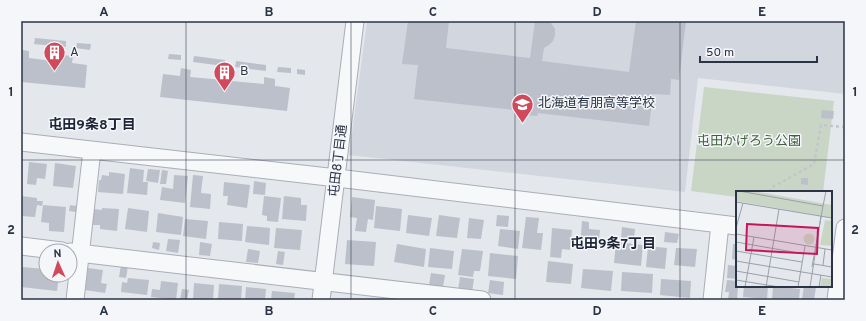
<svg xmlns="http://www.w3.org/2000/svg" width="866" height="321" font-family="Overpass,'Noto Sans JP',sans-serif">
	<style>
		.built { fill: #d2d6de }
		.green { fill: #c9d6c5 }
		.building { fill: #bbc0ca }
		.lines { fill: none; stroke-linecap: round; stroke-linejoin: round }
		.minor-casing { stroke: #a9aeb7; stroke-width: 19 }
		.path { stroke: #c2c5cb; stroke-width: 2.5; stroke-dasharray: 3 3; stroke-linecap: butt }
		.minor { stroke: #f7f8fa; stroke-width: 17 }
		.grid { fill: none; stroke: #2b3445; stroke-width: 1; stroke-opacity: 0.55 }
		.labels { text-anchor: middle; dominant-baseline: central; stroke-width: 3; stroke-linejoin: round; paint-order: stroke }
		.poi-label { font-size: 13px; fill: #2b3445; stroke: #f4f6f9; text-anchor: start }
		.park-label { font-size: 13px; fill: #3f6138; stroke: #f4f6f9 }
		.street-label { font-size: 13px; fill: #2b3445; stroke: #f4f6f9 }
		.neighbourhood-label { font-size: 14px; font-weight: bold; fill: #1d2536; stroke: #f4f6f9 }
		.inset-road { fill: none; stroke: #9a9fa9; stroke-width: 1 }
		.view { fill: #c2185b; fill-opacity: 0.15; stroke: #c2185b; stroke-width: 2 }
		.inset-edge { fill: none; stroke: #2b3445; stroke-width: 2 }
		.neatline { fill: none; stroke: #2b3445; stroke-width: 1.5 }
		.grid-label { font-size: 13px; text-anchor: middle; font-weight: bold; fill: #2b3445 }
	</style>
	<rect width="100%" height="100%" fill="#e4e7ec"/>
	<path class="built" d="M 367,21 L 845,21 L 845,94 L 698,78 L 685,192 L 349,155 Z"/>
	<path class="green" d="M 704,87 L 834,101 L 823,192 L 737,192 L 737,197 L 691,191 Z"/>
	<path class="building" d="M 408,21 L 449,21 L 446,48 L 530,58 L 535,21 L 548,21 L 551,23 L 555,29 L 555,35 L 553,41 L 549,45 L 544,48 L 542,61 L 629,72 L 636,21 L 686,21 L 679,80 L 671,79 L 670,95 L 653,94 L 649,126 L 538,113 L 537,116 L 524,115 L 524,111 L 414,99 L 418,65 L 402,64 Z
		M 35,38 L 66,41 L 66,47 L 34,44 Z
		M 77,43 L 91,44 L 90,50 L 76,48 Z
		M 22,50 L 29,51 L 29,58 L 61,62 L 62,55 L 73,56 L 72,63 L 87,65 L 85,88 L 21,82 Z
		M 169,54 L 181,55 L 181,60 L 168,59 Z
		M 194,56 L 225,60 L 224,66 L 193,62 Z
		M 236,61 L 266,65 L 266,71 L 235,67 Z
		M 278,67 L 291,68 L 291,73 L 277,72 Z
		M 181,68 L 191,70 L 190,77 L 224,80 L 224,73 L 232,74 L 231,81 L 264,84 L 264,77 L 275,79 L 275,86 L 290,88 L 287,111 L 160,97 L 163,74 L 180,76 Z
		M 297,69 L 305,70 L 305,75 L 297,74 Z
		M 822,110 L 834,111 L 833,119 L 821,118 Z
		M 29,162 L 47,164 L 45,179 L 37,178 L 36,185 L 27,184 Z
		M 55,163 L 76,166 L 73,188 L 53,186 Z
		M 130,168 L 144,170 L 143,182 L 148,182 L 147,195 L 127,193 Z
		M 148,169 L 160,170 L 158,183 L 146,181 Z
		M 162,170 L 168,171 L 166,184 L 160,184 Z
		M 109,172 L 125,174 L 123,194 L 98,192 L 99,180 L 101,180 L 102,175 L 109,176 Z
		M 174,175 L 188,176 L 185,203 L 160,200 L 162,187 L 173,189 Z
		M 193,175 L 203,176 L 201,193 L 211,194 L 210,209 L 190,207 Z
		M 801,178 L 808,178 L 808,185 L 801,184 Z
		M 254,181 L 266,183 L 265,195 L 253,194 Z
		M 224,182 L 250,185 L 247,208 L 227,205 L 228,196 L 223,196 Z
		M 21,196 L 37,198 L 37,201 L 43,201 L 42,206 L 37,205 L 35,217 L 21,216 Z
		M 264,196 L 281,198 L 278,222 L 267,221 L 267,216 L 262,215 Z
		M 284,196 L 301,198 L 301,205 L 307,205 L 306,221 L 282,219 Z
		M 352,197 L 375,200 L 373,220 L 368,219 L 366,232 L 355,231 L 357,218 L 350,217 Z
		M 43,205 L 66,207 L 64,232 L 49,231 L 49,223 L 41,222 Z
		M 70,205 L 77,206 L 76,212 L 69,211 Z
		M 376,206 L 402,209 L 400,231 L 374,228 Z
		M 102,208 L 119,209 L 117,231 L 100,229 L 100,225 L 92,225 L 94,209 L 102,210 Z
		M 128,208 L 149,211 L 147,232 L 125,229 Z
		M 158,213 L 183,217 L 181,235 L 156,232 Z
		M 408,215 L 432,218 L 429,236 L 406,233 Z
		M 439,215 L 460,218 L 457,238 L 436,236 Z
		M 497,215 L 509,216 L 508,227 L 496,226 Z
		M 526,217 L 539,218 L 537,233 L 543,233 L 541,250 L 522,248 Z
		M 469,218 L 484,220 L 481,239 L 467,238 Z
		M 185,219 L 208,221 L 206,239 L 183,236 Z
		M 582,221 L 589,222 L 589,229 L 600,230 L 598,250 L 580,249 Z
		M 219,222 L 243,224 L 242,241 L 218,239 Z
		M 247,226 L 270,228 L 269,245 L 245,242 Z
		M 622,227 L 635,229 L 634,241 L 621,239 Z
		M 276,228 L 302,230 L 300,250 L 274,248 Z
		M 552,228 L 572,230 L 570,250 L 562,249 L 561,258 L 550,257 Z
		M 500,229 L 520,231 L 518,249 L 498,246 Z
		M 665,232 L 679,234 L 677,243 L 664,242 Z
		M 168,239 L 180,240 L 178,253 L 166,251 Z
		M 347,240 L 376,242 L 374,266 L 345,264 Z
		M 153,242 L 160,243 L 159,250 L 152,248 Z
		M 200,242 L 212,244 L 210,256 L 199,255 Z
		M 616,242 L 643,245 L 641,266 L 614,263 Z
		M 397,244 L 426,249 L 424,267 L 394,262 Z
		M 733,244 L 737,244 L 737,260 L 732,259 Z
		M 648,246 L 667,248 L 665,269 L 646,267 Z
		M 430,248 L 454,251 L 452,269 L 428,267 Z
		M 676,248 L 697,249 L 695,267 L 674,265 Z
		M 248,249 L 260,251 L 258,263 L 246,262 Z
		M 462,249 L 483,251 L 480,271 L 474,271 L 473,277 L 458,275 Z
		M 278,251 L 285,252 L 283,265 L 276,264 Z
		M 490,253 L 518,256 L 516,279 L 488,276 Z
		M 548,261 L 573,264 L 571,284 L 546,282 Z
		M 121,265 L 128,266 L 126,278 L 119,277 Z
		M 728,265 L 737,266 L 737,279 L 727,278 Z
		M 21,267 L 46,269 L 46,275 L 59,275 L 57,291 L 21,287 Z
		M 88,268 L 103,270 L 101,283 L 107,284 L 105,293 L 85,290 Z
		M 583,269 L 613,271 L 611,291 L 581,288 Z
		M 622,272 L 653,274 L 652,293 L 621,291 Z
		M 431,273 L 445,275 L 443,287 L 429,285 Z
		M 460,277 L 474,279 L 472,292 L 458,290 Z
		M 128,278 L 149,280 L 147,295 L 121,292 L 122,282 L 127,283 Z
		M 661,279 L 691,281 L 690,298 L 660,295 Z
		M 490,280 L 504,282 L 503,295 L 488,293 Z
		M 727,280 L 737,281 L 737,286 L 738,286 L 737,300 L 728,300 L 729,292 L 725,292 Z
		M 161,281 L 178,283 L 176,300 L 151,297 L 152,289 L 160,290 Z
		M 194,283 L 214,285 L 213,300 L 193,300 Z
		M 219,284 L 242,286 L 241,300 L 218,300 Z
		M 744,286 L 768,286 L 767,299 L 743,297 Z
		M 773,286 L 800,289 L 799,300 L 772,300 Z
		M 804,286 L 816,287 L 814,300 L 802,299 Z
		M 246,287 L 266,289 L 265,300 L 245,300 Z
		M 182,289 L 189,290 L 187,300 L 180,300 Z
		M 272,291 L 295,293 L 294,300 L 271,300 Z"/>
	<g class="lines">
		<defs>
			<path id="minor" d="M 21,142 L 337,178 L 737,226
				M 21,246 L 62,251
				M 70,252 L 482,300
				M 75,300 L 92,150
				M 321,300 L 355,21
				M 712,300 L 720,224
				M 836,300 L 845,228"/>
		</defs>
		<use href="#minor" class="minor-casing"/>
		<path class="path" d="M 770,192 L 771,188 L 814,164 L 821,125 L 843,127"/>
		<use href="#minor" class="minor"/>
	</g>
	<path class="grid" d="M 186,21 L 186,300M 351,21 L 351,300M 515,21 L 515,300M 680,21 L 680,300M 21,160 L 845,160"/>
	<defs>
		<symbol id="building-pin" viewBox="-11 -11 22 30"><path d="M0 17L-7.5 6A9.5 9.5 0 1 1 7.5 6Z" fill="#d1495b" stroke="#f4f6f9"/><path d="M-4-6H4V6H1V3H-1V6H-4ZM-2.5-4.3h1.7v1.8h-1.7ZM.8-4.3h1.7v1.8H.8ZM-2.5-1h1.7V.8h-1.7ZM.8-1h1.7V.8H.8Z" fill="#fff"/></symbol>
		<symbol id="school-pin" viewBox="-11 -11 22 30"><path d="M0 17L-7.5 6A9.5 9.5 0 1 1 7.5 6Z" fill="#d1495b" stroke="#f4f6f9"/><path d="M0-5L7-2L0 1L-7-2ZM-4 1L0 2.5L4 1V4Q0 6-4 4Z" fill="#fff"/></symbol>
	</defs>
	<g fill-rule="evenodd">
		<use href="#building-pin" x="42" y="40" width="25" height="34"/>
		<use href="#building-pin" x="212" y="60" width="25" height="34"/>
		<use href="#school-pin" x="510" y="92" width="25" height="34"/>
	</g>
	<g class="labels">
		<g class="poi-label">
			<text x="70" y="53">A</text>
			<text x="240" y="72">B</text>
			<text x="538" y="104">北海道有朋高等学校</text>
		</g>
		<g class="park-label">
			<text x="749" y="142">屯田かげろう公園</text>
		</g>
		<g class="street-label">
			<text transform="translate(339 161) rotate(-83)">屯田8丁目通</text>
		</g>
		<g class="neighbourhood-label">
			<text x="92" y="125">屯田9条8丁目</text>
			<text x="613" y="244">屯田9条7丁目</text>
		</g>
	</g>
	<g transform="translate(736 191)">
		<rect width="96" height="96" fill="#e4e7ec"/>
		<path d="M 0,0 L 17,0 L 96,14 L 96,27 L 0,10 ZM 89,29 L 96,30 L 96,55 L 84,54 ZM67.5 48a5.5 5.5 0 1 1 11 0a5.5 5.5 0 1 1-11 0ZM 86,87 L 96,88 L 96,96 L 84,96 Z" fill="#c9d6c5"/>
		<path class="inset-road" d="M 3,0 L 87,15 L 90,0M 0,11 L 96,27M 0,37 L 7,12M 0,43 L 96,59M 0,51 L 68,63M 0,60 L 66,71M 0,70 L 96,86M 78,73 L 96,76M 87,74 L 89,58M 76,76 L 87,15M 0,80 L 63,91M 0,89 L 43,96M 9,96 L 18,46M 30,96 L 43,18M 62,96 L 69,55M 74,96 L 85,25M 83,96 L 85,84"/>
		<path class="view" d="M 11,33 L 82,37 L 81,63 L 10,59 Z"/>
		<rect width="96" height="96" class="inset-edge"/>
	</g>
	<rect width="866" height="321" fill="none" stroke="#f4f6f9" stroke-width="44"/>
	<g transform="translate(58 263) rotate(357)"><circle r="19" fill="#f4f6f9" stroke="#a4a8b1"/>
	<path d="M0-3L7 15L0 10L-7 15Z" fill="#d1495b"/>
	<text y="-6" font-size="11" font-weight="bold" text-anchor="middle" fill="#2b3445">N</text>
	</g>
	<path d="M700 56v6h117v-6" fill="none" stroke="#2b3445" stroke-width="2"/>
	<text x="706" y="56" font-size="12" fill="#2b3445" stroke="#f4f6f9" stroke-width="3" paint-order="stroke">50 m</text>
	<rect x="22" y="22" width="822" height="277" class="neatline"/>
	<g class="grid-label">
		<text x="104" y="16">A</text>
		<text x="269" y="16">B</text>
		<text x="433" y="16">C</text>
		<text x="597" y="16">D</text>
		<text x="762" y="16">E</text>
		<text x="11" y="96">1</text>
		<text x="855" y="96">1</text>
		<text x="11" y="234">2</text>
		<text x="855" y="234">2</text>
		<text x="104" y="315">A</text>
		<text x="269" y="315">B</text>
		<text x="433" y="315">C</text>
		<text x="597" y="315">D</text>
		<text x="762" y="315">E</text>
	</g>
</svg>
